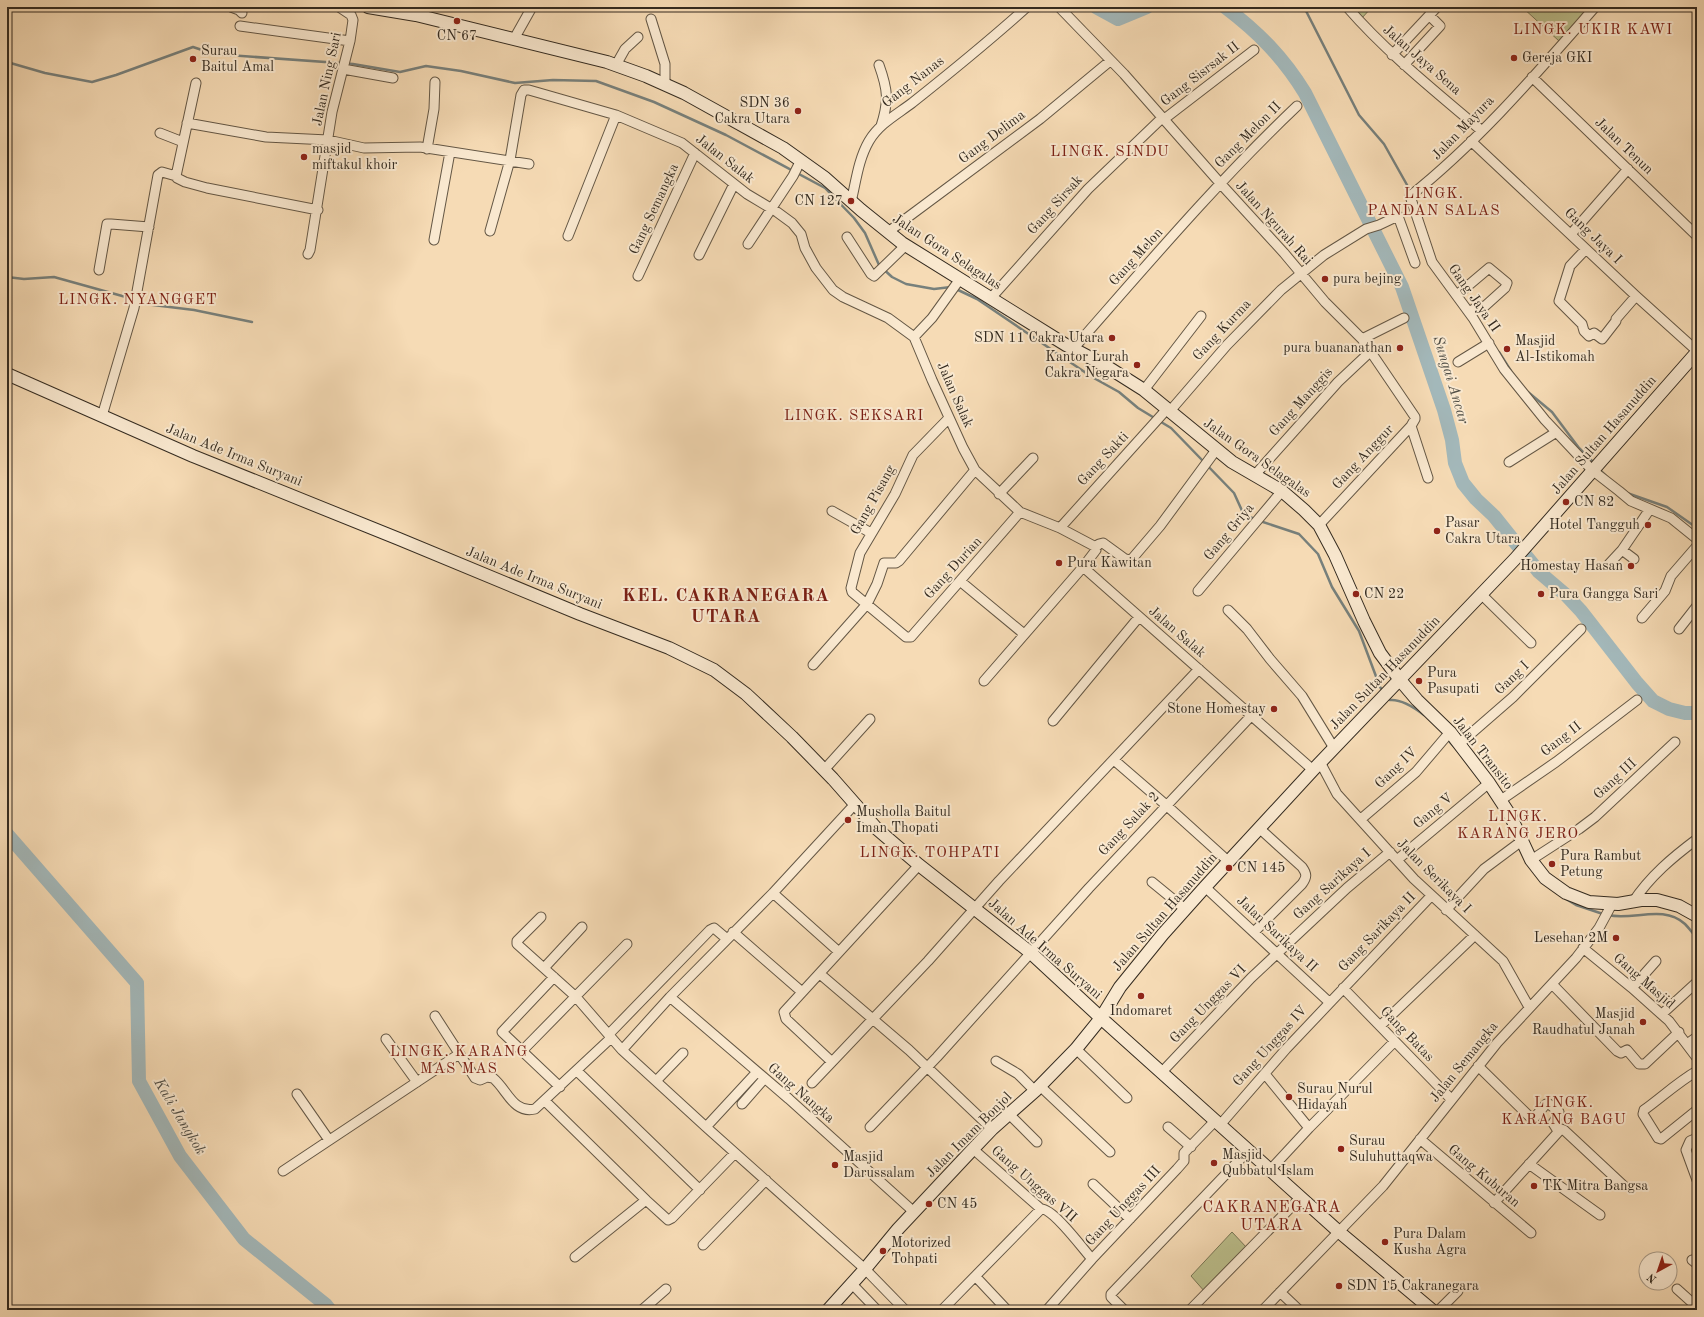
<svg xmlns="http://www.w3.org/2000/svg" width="1704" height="1317" font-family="'Old Standard TT',serif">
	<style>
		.green { fill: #bcc08d; stroke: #787656 }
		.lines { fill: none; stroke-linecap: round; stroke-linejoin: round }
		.stream { stroke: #77807c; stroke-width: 2.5 }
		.river { stroke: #a3b8ba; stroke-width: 14 }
		.street-casing { stroke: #645745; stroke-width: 11 }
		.secondary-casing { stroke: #342b20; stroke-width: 14 }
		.street { stroke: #f9e8cf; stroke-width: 9 }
		.secondary { stroke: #f9e8cf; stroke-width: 12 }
		.poi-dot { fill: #8f2418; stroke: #f9e8cf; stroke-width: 1.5 }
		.labels { text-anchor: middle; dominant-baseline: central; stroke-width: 4; stroke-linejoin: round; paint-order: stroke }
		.poi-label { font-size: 14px; fill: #342b20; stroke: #f9e8cf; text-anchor: start }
		.street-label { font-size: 14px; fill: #342b20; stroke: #f9e8cf }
		.neighbourhood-label { font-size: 15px; letter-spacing: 1px; fill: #7a1f14; stroke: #f9e8cf }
		.water-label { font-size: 15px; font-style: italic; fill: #504e46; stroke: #f9e8cf }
		.quarter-label { font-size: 16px; letter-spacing: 1px; fill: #7a1f14; stroke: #f9e8cf }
		.district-label { font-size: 18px; font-weight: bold; letter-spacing: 1px; fill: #7a1f14; stroke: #f9e8cf }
	</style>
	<rect width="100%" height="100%" fill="#f6dbb5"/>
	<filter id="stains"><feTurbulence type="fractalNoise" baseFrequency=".005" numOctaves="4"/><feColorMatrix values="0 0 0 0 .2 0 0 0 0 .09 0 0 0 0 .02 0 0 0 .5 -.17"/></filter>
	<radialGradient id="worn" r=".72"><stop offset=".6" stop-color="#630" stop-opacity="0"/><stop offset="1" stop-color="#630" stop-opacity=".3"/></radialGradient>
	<path class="green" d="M 1350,7 L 1372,7 L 1361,19 Z
		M 1522,7 L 1589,7 L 1559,41 Z
		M 1232,1232 L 1247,1248 L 1205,1292 L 1191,1276 Z"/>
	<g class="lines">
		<path class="stream" d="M 1304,7 L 1359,115 L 1384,144 L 1411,192
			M 7,62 L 45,73 L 92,82 L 116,75 L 193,47 L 214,54 L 353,64 L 400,72 L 426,66 L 461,71 L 515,83 L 553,80 L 596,81 L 654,102 L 726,135 L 825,188 L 854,218 L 865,233 L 879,265 L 892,277 L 906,284 L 934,289 L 951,287
			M 7,277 L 24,279 L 54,277 L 133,299
			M 956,289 L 977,299 L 1092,377 L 1119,392 L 1138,408 L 1171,428 L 1234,493 L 1244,515 L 1255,519
			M 138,301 L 145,304 L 194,310 L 252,322
			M 1499,352 L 1511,371
			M 1528,392 L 1552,412 L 1579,448 L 1594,463
			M 1598,468 L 1606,476
			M 1627,493 L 1667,507 L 1697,528
			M 1260,521 L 1299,534 L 1318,554 L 1332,587 L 1359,631 L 1380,687 L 1383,691
			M 1387,696 L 1390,700 C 1402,699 1415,708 1424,715
			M 1447,739 L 1457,750
			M 1566,899 L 1576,905 L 1603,914
			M 1608,915 C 1633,921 1663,904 1685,924 C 1689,928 1693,934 1697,938"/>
		<path class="river" d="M 1096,7 L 1118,19 L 1147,7
			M 1225,7 C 1258,32 1283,57 1305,93 L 1402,287 L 1444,410 L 1452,440 L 1455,463 L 1463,483 L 1476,499 L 1494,516 L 1539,572 L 1566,595 L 1581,611 L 1637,683 L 1653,701 L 1669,709 L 1685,713 L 1697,713
			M 7,834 L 137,983 L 139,1081 L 180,1156 L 244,1239 L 326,1305 L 330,1310"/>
		<defs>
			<path id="street" d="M 231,7 L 239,10 L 242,13
				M 1059,7 L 1124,74 L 1220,183 L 1284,253 L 1325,302 L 1362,339 L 1415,417 L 1415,419 L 1411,426 L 1428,478
				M 1347,7 C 1387,53 1435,91 1482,131
				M 1595,7 C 1537,73 1479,141 1410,196 L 1432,262 L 1473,318 L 1504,369 L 1545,420 L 1592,470 L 1619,491 L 1631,501 L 1671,518 L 1697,539
				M 651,19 L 665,64 L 665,84
				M 240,26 L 350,41
				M 514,39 L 532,7
				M 1392,55 L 1437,7
				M 616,65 L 625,49 L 638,37
				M 879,65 C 888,90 889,101 881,126
				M 1404,65 L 1440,26 L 1430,16
				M 343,69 L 393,78
				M 1532,77 L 1697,236
				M 196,83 L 176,176 L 177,178 L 185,182 L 207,188 L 318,210
				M 1163,120 L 1254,50
				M 187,123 L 266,137 L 328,140 L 364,148 L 420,147 L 529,164
				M 160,133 L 183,142
				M 1471,141 L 1636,296 L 1697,351
				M 427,149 L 434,109 L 435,82
				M 851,202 C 856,182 858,160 869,141 C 879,124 896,115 912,103 C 951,72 990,40 1027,7
				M 490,231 L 510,160 L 521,95 L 524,90 L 529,90 L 616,115 L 682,143 L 747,194 L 777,212 L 792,223 L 801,234 L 805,248 L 816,268 L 833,290 L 843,297 L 888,318 L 914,337 L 932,380 L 963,448 L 975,470 L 1020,512 L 1060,528 L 1094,546 L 1096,550 L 1083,567 L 1313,770
				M 888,232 L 1040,119 L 1110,61
				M 1571,234 L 1628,169
				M 568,236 L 616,115
				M 847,237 L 871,274 L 874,276 L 906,245
				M 434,240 L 450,152
				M 748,244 L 793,176 L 801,160
				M 1586,249 L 1570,266 L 1559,301 L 1582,324 L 1584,331 L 1589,336 L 1594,333 L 1602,339 L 1616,321 L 1616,319 L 1636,296
				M 308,254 L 310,250 L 332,112 L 350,41 L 353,20 L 351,15 L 339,7
				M 699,255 L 734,184
				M 99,270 L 107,224 L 111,224 L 149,227
				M 638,276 L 695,153
				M 1457,295 L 1489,268 L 1507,283 L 1505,288 L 1485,306 L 1477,307 L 1469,312
				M 991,298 L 1088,189 L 1162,118
				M 914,337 L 932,318 L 960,279
				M 1362,339 L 1404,318
				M 1073,349 C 1146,266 1217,182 1297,106
				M 1458,362 L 1489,343
				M 1144,390 L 1201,316
				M 1170,411 L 1227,345 L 1281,290 L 1324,255 L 1366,229 L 1379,225 L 1398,216 L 1415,263
				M 102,416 L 134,308 L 158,175 L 162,172 L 176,176
				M 949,418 L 913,455 L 895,494 L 860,553 L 851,588 L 852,592 L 906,637 L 911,637 L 1020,512
				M 1509,462 L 1555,433
				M 1254,476 L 1338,382 L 1371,351
				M 999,494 L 1033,458
				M 832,511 L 871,533
				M 1319,525 L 1411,426
				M 1060,528 L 1167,409
				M 1096,547 L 1099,544 L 1103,543 L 1125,559 L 1131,560 L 1160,526 L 1216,450
				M 1622,550 L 1634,559
				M 1609,564 L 1622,550 L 1650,509
				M 960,581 L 1024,634
				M 1198,591 L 1282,491
				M 1482,595 L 1531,643
				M 1228,610 L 1247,629 L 1270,659 L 1302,696 L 1334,748
				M 1642,618 L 1665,591 L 1671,576 L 1697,546
				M 1679,629 L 1697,606
				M 813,665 L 867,604 L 877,584 L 884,563 L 896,563 L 899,561 L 975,470
				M 984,681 L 1083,567
				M 1053,721 L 1139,617
				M 1459,744 L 1513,697 L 1581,629
				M 1114,760 L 1166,805 L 1228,861
				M 1320,762 L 1337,794 L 1414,879 L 1503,961 L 1529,1007
				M 824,770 L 870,719
				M 1501,800 L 1556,762 L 1637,700
				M 1361,819 L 1416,772 L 1450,732
				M 1397,860 L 1489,783
				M 1531,860 L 1579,829 L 1595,817 L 1675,742
				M 1152,882 L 1185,909
				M 1205,887 L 1329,1002
				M 773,893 L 839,952
				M 1633,902 C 1650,876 1673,857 1697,839
				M 1446,910 L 1484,869 L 1523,840
				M 541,917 L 517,941 L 517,944 L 576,997 L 622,1050 L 706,1127 L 865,1269 L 905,1310
				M 733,932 L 802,992
				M 1254,932 L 1302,884 C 1307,877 1307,874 1302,867 L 1259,828
				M 1583,948 L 1632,988 L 1669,1021 L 1697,1058
				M 544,968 L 582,927
				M 820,974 L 909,1050 L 992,1129
				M 554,977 L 502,1032 L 560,1087
				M 1552,984 L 1617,1051 L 1621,1053 L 1627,1050 L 1639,1064 L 1645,1064 L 1679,1032
				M 1343,988 L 1451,1099
				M 1632,988 L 1656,961
				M 670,997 L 789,1099 L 914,1212
				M 1662,1014 L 1697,982
				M 435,1016 L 475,1078 L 480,1080 L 487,1077 L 493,1078 C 507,1089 513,1114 535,1109 L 611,1038
				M 1380,1026 L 1475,935
				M 609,1034 L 710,930 L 714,928 L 727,939
				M 386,1039 L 417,1082
				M 1687,1044 L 1697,1037
				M 1076,1049 L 1127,1098
				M 622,1050 L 670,997 L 773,893 L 855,804
				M 522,1051 L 627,944
				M 996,1061 L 1018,1074 L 1035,1091
				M 832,1062 L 786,1019 L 784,1012 L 919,865
				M 1478,1066 L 1531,1118 L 1535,1117 L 1546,1104 L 1549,1104 L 1559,1112 L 1558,1116 L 1553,1123 L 1558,1131
				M 577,1071 L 700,1190
				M 1697,1071 C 1678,1082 1662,1097 1644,1110 L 1643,1114 L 1658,1138 L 1661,1139 L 1697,1110
				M 1161,1073 L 1251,978 L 1347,888 L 1390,852
				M 1265,1074 L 1309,1128
				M 656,1081 L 683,1053
				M 812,1083 L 928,961 L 999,881 L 1199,669
				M 1040,1086 L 1110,1152
				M 297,1094 L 329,1140
				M 545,1101 L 646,1200 L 668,1220 L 672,1218 L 735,1153
				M 742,1104 L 764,1079
				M 1009,1114 L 1037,1142
				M 1220,1125 L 1286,1049 L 1431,896
				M 706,1127 L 756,1073
				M 870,1127 L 937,1057 L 1089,888 L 1251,716
				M 1168,1127 L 1191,1147
				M 1697,1138 L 1690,1141 L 1686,1150 L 1697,1180
				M 1420,1139 L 1531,1233
				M 973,1149 L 1041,1209 C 1053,1208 1083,1249 1092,1259
				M 1529,1164 L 1600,1215
				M 1270,1170 L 1309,1128 L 1394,1042
				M 283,1171 L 459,1054
				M 1093,1184 L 1130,1219
				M 1494,1203 L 1561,1129 L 1564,1130 L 1624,1186
				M 703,1245 L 766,1180
				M 575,1257 L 646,1200
				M 1692,1260 L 1697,1264
				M 976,1277 L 1007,1310
				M 852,1284 L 877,1310
				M 1677,1289 L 1697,1307
				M 1280,1292 L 1299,1310
				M 642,1310 L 666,1289
				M 942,1310 L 1041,1209
				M 1047,1310 L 1092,1259 L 1177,1169 L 1184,1161 L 1184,1153 L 1215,1121
				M 1124,1310 L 1111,1297 L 1111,1294 L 1248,1151
				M 1190,1310 L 1301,1197
				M 1263,1310 L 1383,1186 L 1497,1043 L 1576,958 L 1599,928 L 1612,904
				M 1439,1310 L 1458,1291"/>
			<path id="secondary" d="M 368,7 L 416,15 L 607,62 L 646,76 L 684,93 L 783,148 L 825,178 L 861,210 L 902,243 L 1066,345 L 1106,366 L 1144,390 L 1232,462 L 1282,491 L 1304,510 L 1319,525 L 1335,555 L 1364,621 L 1380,653 L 1400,680 L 1417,700 L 1450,732 L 1489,783 L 1510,815 L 1531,860 L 1545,878 L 1566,893 L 1589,902 L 1618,904 L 1641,900 L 1657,900 L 1679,906 L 1697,916
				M 7,374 L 193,456 L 399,539 L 580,614 L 669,648 L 714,670 L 746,694 L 792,737 L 833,779 L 877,829 L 919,865 L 1031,953 L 1101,1018 L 1338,1231 L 1432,1310
				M 828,1310 L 865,1269 L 898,1229 L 973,1149 L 992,1129 L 1035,1091 L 1076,1049 L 1101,1018 L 1120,987 L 1163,934 L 1205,887 L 1313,770 L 1515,559 L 1697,352"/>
		</defs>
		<use href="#street" class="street-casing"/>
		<use href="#secondary" class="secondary-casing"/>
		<use href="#street" class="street"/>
		<use href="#secondary" class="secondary"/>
	</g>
	<g class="poi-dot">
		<circle cx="457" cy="21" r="4"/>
		<circle cx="1514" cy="58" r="4"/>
		<circle cx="193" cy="59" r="4"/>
		<circle cx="798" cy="111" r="4"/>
		<circle cx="304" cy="157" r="4"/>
		<circle cx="851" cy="201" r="4"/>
		<circle cx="1325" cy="279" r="4"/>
		<circle cx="1112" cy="338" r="4"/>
		<circle cx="1400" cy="348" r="4"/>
		<circle cx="1507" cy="349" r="4"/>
		<circle cx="1137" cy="365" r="4"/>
		<circle cx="1566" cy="502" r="4"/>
		<circle cx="1648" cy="525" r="4"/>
		<circle cx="1437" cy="531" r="4"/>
		<circle cx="1059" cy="563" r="4"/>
		<circle cx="1631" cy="566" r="4"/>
		<circle cx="1356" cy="594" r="4"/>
		<circle cx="1541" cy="594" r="4"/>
		<circle cx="1419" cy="681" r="4"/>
		<circle cx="1274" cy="709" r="4"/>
		<circle cx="848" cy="820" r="4"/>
		<circle cx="1552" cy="864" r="4"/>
		<circle cx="1229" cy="868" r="4"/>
		<circle cx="1616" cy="938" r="4"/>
		<circle cx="1141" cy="996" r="4"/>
		<circle cx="1643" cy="1022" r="4"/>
		<circle cx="1289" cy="1097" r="4"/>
		<circle cx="1341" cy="1149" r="4"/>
		<circle cx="1214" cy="1163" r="4"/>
		<circle cx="835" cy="1165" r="4"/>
		<circle cx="1534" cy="1186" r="4"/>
		<circle cx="929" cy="1204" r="4"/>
		<circle cx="1385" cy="1242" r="4"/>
		<circle cx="883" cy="1251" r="4"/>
		<circle cx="1339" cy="1286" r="4"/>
	</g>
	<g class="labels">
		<g class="poi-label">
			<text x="457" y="36" text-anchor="middle">CN 67</text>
			<text x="201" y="51">Surau<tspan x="201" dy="16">Baitul Amal</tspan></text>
			<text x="1522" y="58">Gereja GKI</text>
			<text x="790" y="103" text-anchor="end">SDN 36<tspan x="790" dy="16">Cakra Utara</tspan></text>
			<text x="312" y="149">masjid<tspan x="312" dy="16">miftakul khoir</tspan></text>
			<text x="843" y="201" text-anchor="end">CN 127</text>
			<text x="1333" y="279">pura bejing</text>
			<text x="1104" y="338" text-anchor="end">SDN 11 Cakra Utara</text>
			<text x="1515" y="341">Masjid<tspan x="1515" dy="16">Al-Istikomah</tspan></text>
			<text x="1392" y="348" text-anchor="end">pura buananathan</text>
			<text x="1129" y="357" text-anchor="end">Kantor Lurah<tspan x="1129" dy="16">Cakra Negara</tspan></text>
			<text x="1574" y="502">CN 82</text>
			<text x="1445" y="523">Pasar<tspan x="1445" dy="16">Cakra Utara</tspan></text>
			<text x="1640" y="525" text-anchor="end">Hotel Tangguh</text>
			<text x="1067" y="563">Pura Kawitan</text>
			<text x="1623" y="566" text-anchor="end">Homestay Hasan</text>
			<text x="1364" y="594">CN 22</text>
			<text x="1549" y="594">Pura Gangga Sari</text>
			<text x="1427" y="673">Pura<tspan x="1427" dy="16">Pasupati</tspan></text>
			<text x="1266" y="709" text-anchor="end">Stone Homestay</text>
			<text x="856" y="812">Musholla Baitul<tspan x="856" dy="16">Iman Thopati</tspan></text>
			<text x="1560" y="856">Pura Rambut<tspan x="1560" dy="16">Petung</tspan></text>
			<text x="1237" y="868">CN 145</text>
			<text x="1608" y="938" text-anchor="end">Lesehan 2M</text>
			<text x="1141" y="1011" text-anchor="middle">Indomaret</text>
			<text x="1635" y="1014" text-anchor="end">Masjid<tspan x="1635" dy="16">Raudhatul Janah</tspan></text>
			<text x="1297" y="1089">Surau Nurul<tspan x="1297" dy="16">Hidayah</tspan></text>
			<text x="1349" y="1141">Surau<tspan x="1349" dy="16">Suluhuttaqwa</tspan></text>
			<text x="1222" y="1155">Masjid<tspan x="1222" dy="16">Qubbatul Islam</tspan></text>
			<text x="843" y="1157">Masjid<tspan x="843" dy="16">Darussalam</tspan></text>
			<text x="1542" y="1186">TK Mitra Bangsa</text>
			<text x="937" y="1204">CN 45</text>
			<text x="1393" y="1234">Pura Dalam<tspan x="1393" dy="16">Kusha Agra</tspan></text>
			<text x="891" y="1243">Motorized<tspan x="891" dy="16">Tohpati</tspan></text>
			<text x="1347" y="1286">SDN 15 Cakranegara</text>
		</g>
		<g class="street-label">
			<text transform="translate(1422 60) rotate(41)">Jalan Jaya Sena</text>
			<text transform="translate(1200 74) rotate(-38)">Gang Sisrsak II</text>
			<text transform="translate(327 79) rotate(-78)">Jalan Ning Sari</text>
			<text transform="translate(913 82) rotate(-38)">Gang Nanas</text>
			<text transform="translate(1463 128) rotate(-46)">Jalan Mayura</text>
			<text transform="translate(1248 135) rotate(-45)">Gang Melon II</text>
			<text transform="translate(992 137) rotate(-37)">Gang Delima</text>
			<text transform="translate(1624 146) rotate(44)">Jalan Tenun</text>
			<text transform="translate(725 159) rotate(38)">Jalan Salak</text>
			<text transform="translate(1055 205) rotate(-48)">Gang Sirsak</text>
			<text transform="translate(654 209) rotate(-65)">Gang Semangka</text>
			<text transform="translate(1274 223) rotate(48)">Jalan Ngurah Rai</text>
			<text transform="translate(1593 236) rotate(44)">Gang Jaya I</text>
			<text transform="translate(947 252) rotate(33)">Jalan Gora Selagalas</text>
			<text transform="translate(1136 257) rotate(-48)">Gang Melon</text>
			<text transform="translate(1474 298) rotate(55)">Gang Jaya II</text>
			<text transform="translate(1222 330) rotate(-47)">Gang Kurma</text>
			<text transform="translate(955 395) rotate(66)">Jalan Salak</text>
			<text transform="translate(1301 402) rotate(-48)">Gang Manggis</text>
			<text transform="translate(1604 435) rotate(-49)">Jalan Sultan Hasanuddin</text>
			<text transform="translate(234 455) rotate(22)">Jalan Ade Irma Suryani</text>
			<text transform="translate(1363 457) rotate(-47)">Gang Anggur</text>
			<text transform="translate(1257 458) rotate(35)">Jalan Gora Selagalas</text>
			<text transform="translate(1103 459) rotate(-47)">Gang Sakti</text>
			<text transform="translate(873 500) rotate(-61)">Gang Pisang</text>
			<text transform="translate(1229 532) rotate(-50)">Gang Griya</text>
			<text transform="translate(953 568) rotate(-48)">Gang Durian</text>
			<text transform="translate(534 578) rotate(22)">Jalan Ade Irma Suryani</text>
			<text transform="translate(1177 632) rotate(41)">Jalan Salak</text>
			<text transform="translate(1385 673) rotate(-46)">Jalan Sultan Hasanuddin</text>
			<text transform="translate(1512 678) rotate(-44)">Gang I</text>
			<text transform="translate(1561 739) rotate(-38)">Gang II</text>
			<text transform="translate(1483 753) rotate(52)">Jalan Transito</text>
			<text transform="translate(1396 768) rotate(-44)">Gang IV</text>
			<text transform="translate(1615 779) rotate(-43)">Gang III</text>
			<text transform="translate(1433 811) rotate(-40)">Gang V</text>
			<text transform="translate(1129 824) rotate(-47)">Gang Salak 2</text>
			<text transform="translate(1434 876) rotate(45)">Jalan Serikaya I</text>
			<text transform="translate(1332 884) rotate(-42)">Gang Sarikaya I</text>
			<text transform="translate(1165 912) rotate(-49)">Jalan Sultan Hasanuddin</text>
			<text transform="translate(1377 932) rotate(-46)">Gang Sarikaya II</text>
			<text transform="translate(1277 934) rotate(43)">Jalan Sarikaya II</text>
			<text transform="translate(1045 949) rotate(41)">Jalan Ade Irma Suryani</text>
			<text transform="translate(1644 981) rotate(41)">Gang Masjid</text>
			<text transform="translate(1208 1004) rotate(-46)">Gang Unggas VI</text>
			<text transform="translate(1407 1034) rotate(46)">Gang Batas</text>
			<text transform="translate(1270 1046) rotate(-48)">Gang Unggas IV</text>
			<text transform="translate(1464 1062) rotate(-51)">Jalan Semangka</text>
			<text transform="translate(801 1093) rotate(41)">Gang Nangka</text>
			<text transform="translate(969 1135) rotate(-45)">Jalan Imam Bonjol</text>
			<text transform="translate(1484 1176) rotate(40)">Gang Kuburan</text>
			<text transform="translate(1034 1184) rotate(41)">Gang Unggas VII</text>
			<text transform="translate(1123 1206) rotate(-47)">Gang Unggas III</text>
		</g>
		<g class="neighbourhood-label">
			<text x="1593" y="30">LINGK. UKIR KAWI</text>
			<text x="1110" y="152">LINGK. SINDU</text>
			<text x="1434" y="194">LINGK.<tspan x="1434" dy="17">PANDAN SALAS</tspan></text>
			<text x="138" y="300">LINGK. NYANGGET</text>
			<text x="854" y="416">LINGK. SEKSARI</text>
			<text x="1518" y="817">LINGK.<tspan x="1518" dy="17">KARANG JERO</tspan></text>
			<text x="930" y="853">LINGK. TOHPATI</text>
			<text x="459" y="1052">LINGK. KARANG<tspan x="459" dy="17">MAS MAS</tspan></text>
			<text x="1564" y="1103">LINGK.<tspan x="1564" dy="17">KARANG BAGU</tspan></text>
		</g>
		<g class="water-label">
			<text transform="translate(1450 380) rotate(73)">Sungai Ancar</text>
			<text transform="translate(179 1117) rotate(59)">Kali Jangkok</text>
		</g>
		<g class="quarter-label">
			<text x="1272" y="1208">CAKRANEGARA<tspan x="1272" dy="18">UTARA</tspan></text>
		</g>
		<g class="district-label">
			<text x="726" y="596">KEL. CAKRANEGARA<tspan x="726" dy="21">UTARA</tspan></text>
		</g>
	</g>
	<rect width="1704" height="1317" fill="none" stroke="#f6dbb5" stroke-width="24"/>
	<rect x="8" y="8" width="1688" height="1301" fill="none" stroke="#342b20" stroke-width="2"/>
	<rect x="12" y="12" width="1680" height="1293" fill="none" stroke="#342b20"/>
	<g transform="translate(1658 1271) rotate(220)"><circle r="19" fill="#f9e8cf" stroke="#aa9c89"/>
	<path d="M0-3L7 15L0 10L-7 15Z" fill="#8f2418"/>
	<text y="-6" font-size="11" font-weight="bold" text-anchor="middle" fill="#342b20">N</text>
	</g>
	<rect width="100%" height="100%" filter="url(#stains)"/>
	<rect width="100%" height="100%" fill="url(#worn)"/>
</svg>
